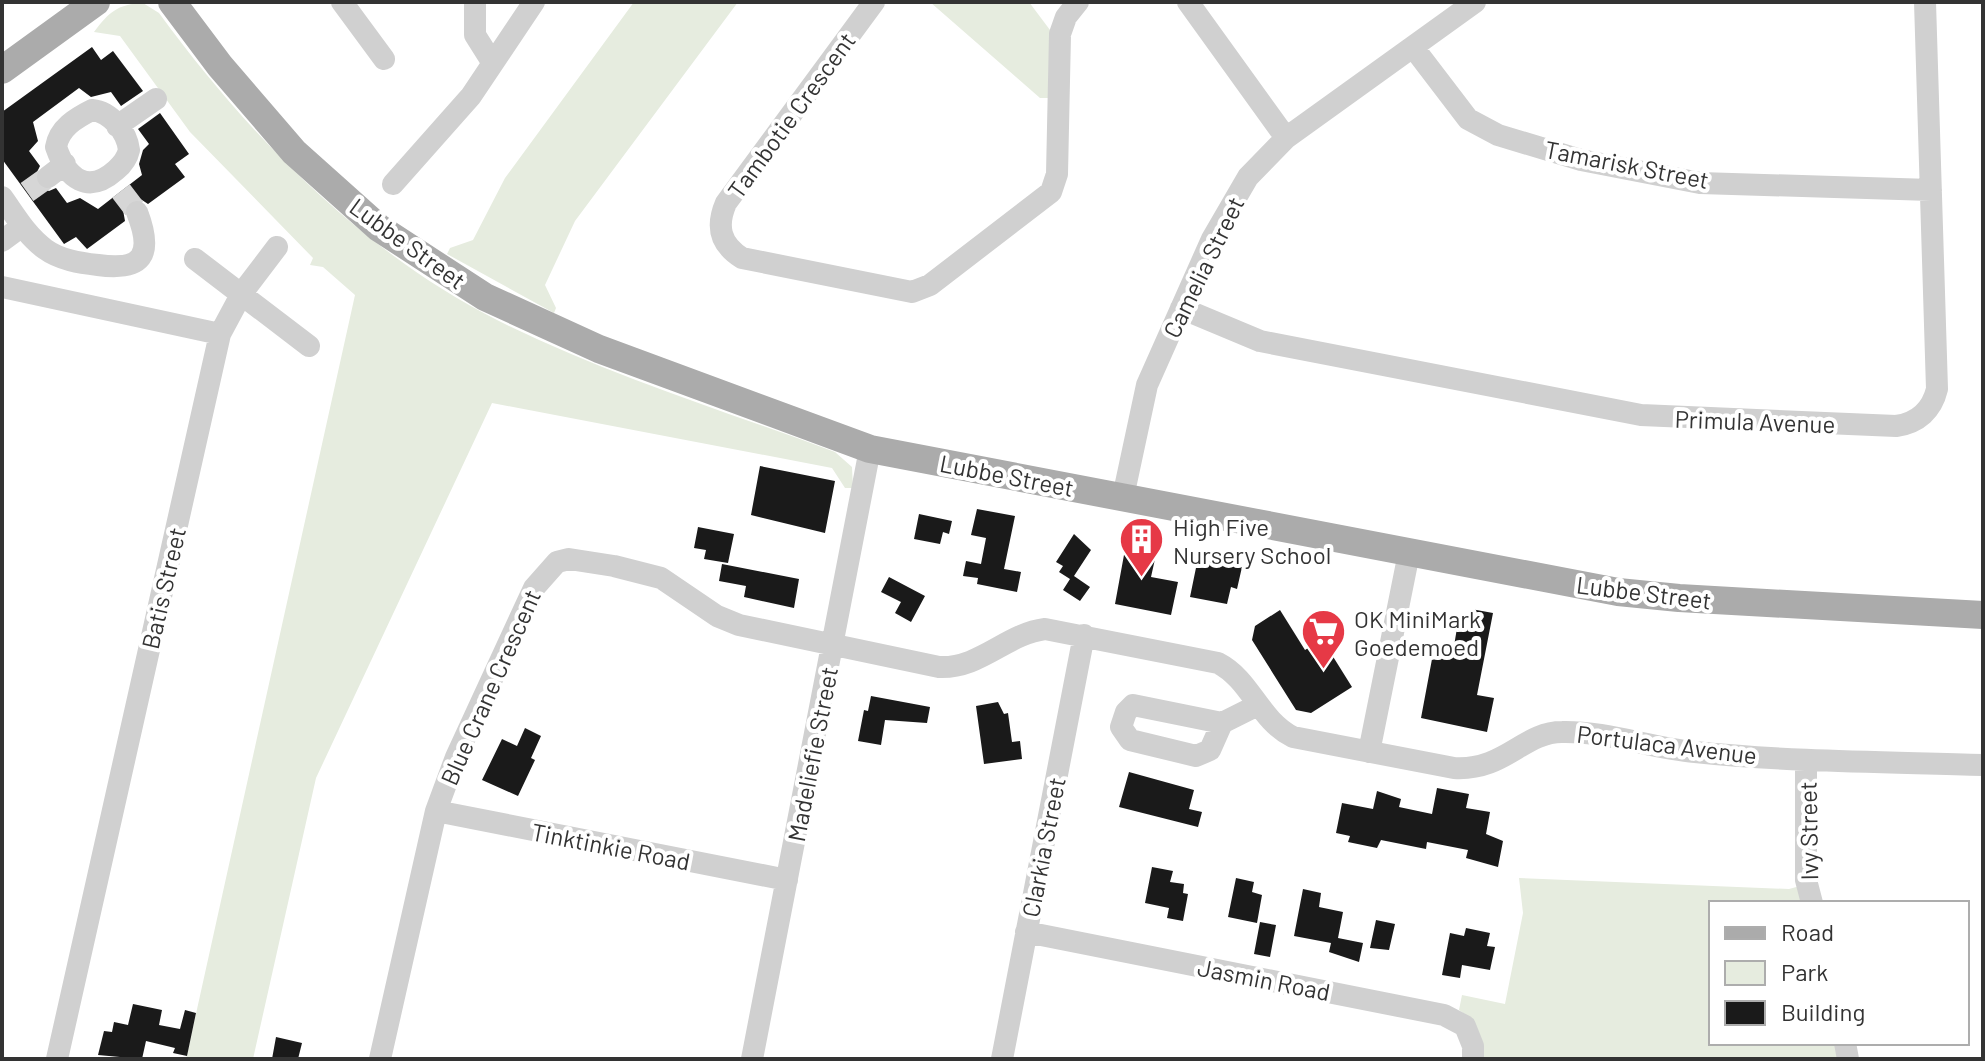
<svg xmlns="http://www.w3.org/2000/svg" width="1985" height="1061" font-family="Barlow,sans-serif">
	<style>
		.green { fill: #e6ecdf }
		.building { fill: #1a1a1a }
		.lines { fill: none; stroke-linecap: round; stroke-linejoin: round }
		.minor-tunnel { stroke: #d6d6d6; stroke-width: 22; stroke-dasharray: 22 11; stroke-linecap: butt }
		.minor { stroke: #d0d0d0; stroke-width: 22 }
		.major { stroke: #ababab; stroke-width: 28 }
		.labels { text-anchor: middle; dominant-baseline: central; stroke-width: 8; stroke-linejoin: round; paint-order: stroke }
		.street-label { font-size: 24px; fill: #333; stroke: #fff }
		.poi-label { font-size: 24px; fill: #333; stroke: #fff; text-anchor: start }
	</style>
	<rect width="100%" height="100%" fill="#fff"/>
	<path class="green" d="M 634,2 L 738,2 L 575,221 L 545,285 L 556,308 L 554,313 L 447,254 L 450,248 L 473,240 L 505,178 Z
		M 930,2 L 1029,2 L 1050,30 L 1049,98 L 1040,98 Z
		M 143,3 L 159,13 C 248,135 361,251 497,320 C 605,374 722,410 835,452 L 852,467 L 853,488 L 845,488 L 832,468 L 492,403 L 316,778 L 253,1059 L 186,1059 L 355,295 L 323,267 L 310,265 L 313,258 L 190,132 L 120,36 L 94,32 C 109,12 118,4 143,3 Z
		M 1519,878 L 1789,889 L 1800,886 L 1803,903 L 1711,903 L 1711,1043 L 1836,1043 L 1840,1059 L 1482,1059 L 1469,1017 L 1459,1010 L 1462,995 L 1505,1004 L 1523,913 Z"/>
	<path class="building" d="M 92,47 L 101,60 L 113,51 L 143,91 L 121,106 L 111,92 L 91,97 L 79,88 L 33,122 L 38,141 L 29,151 L 40,166 L 34,178 L 37,186 L 49,191 L 56,188 L 67,203 L 80,198 L 98,209 L 142,175 L 139,164 L 143,150 L 149,144 L 138,129 L 160,113 L 189,154 L 175,164 L 185,177 L 148,204 L 139,198 L 127,202 L 123,210 L 125,221 L 87,249 L 76,237 L 64,244 L 2,159 L 2,112 Z
		M 760,466 L 835,481 L 825,533 L 751,515 Z
		M 977,509 L 1015,516 L 1004,569 L 1021,572 L 1017,592 L 977,584 L 978,578 L 963,576 L 966,561 L 981,564 L 986,538 L 971,535 Z
		M 919,514 L 952,521 L 949,534 L 943,532 L 940,544 L 914,539 Z
		M 698,527 L 734,534 L 728,563 L 704,559 L 706,550 L 694,548 Z
		M 1074,534 L 1091,550 L 1074,576 L 1090,587 L 1080,601 L 1063,590 L 1070,579 L 1059,572 L 1063,566 L 1056,562 Z
		M 1126,544 L 1157,550 L 1151,577 L 1178,582 L 1171,615 L 1115,604 Z
		M 1198,558 L 1242,567 L 1237,589 L 1231,587 L 1227,604 L 1190,597 Z
		M 722,564 L 799,579 L 794,608 L 744,597 L 746,586 L 719,581 Z
		M 889,577 L 925,596 L 911,622 L 895,613 L 901,602 L 881,592 Z
		M 1471,609 L 1493,613 L 1477,695 L 1494,698 L 1487,732 L 1421,718 L 1435,643 L 1454,646 L 1458,622 L 1468,624 Z
		M 1280,610 L 1305,650 L 1322,639 L 1352,687 L 1311,713 L 1296,710 L 1252,640 L 1255,626 Z
		M 871,696 L 930,707 L 927,723 L 885,720 L 881,745 L 858,741 L 864,710 L 868,711 Z
		M 998,702 L 1004,714 L 1008,713 L 1012,742 L 1020,741 L 1022,759 L 984,764 L 976,706 Z
		M 525,728 L 541,736 L 531,758 L 535,760 L 518,796 L 482,780 L 502,739 L 517,746 Z
		M 1129,772 L 1194,790 L 1189,809 L 1202,812 L 1198,827 L 1119,807 Z
		M 1437,788 L 1469,794 L 1466,808 L 1490,812 L 1486,834 L 1503,841 L 1498,867 L 1466,858 L 1468,850 L 1427,842 L 1426,849 L 1381,840 L 1377,848 L 1348,842 L 1350,836 L 1336,833 L 1342,803 L 1373,809 L 1377,791 L 1401,799 L 1399,807 L 1432,814 Z
		M 1152,867 L 1173,871 L 1170,882 L 1184,884 L 1183,893 L 1188,894 L 1183,921 L 1167,918 L 1169,908 L 1145,903 Z
		M 1236,878 L 1254,882 L 1252,892 L 1262,895 L 1257,923 L 1228,917 Z
		M 1303,889 L 1321,893 L 1319,907 L 1343,912 L 1338,938 L 1363,943 L 1359,962 L 1329,952 L 1331,943 L 1294,936 Z
		M 1376,920 L 1395,924 L 1389,950 L 1370,948 Z
		M 1260,922 L 1276,925 L 1270,957 L 1254,954 Z
		M 1466,928 L 1490,933 L 1487,946 L 1495,947 L 1490,970 L 1462,965 L 1460,978 L 1442,975 L 1450,933 L 1464,936 Z
		M 133,1004 L 162,1010 L 159,1025 L 180,1029 L 185,1010 L 196,1013 L 187,1056 L 173,1053 L 175,1048 L 146,1041 L 142,1059 L 98,1055 L 104,1031 L 112,1032 L 114,1022 L 128,1025 Z
		M 276,1037 L 302,1043 L 298,1059 L 272,1059 Z"/>
	<g class="lines">
		<path class="minor-tunnel" d="M 121,191 L 137,212
			M 27,192 L 48,177"/>
		<path class="minor" d="M 342,2 L 384,59
			M 475,2 L 475,35 L 492,62
			M 874,2 L 726,203 C 716,226 720,244 742,258 L 912,292 L 930,285 L 1051,192 L 1057,174 L 1060,34 L 1066,17 L 1078,2
			M 1188,2 L 1286,138
			M 1413,47 L 1468,119 L 1498,135 L 1581,160 L 1700,183 L 1931,190
			M 92,110 C 111,112 127,132 129,150 C 127,159 123,164 116,170 C 88,195 67,179 56,147 C 59,128 76,118 92,110 Z
			M 117,126 L 156,99
			M 48,177 L 65,164
			M 393,184 L 471,96 L 534,2
			M 2,197 C 15,215 26,235 45,249 C 60,260 80,263 98,265 C 142,271 154,256 137,212
			M 2,241 L 21,227
			M 195,259 L 309,346
			M 2,287 L 220,334
			M 1181,308 L 1260,341 L 1641,415 L 1896,426 C 1918,423 1932,410 1937,389 L 1925,2
			M 1123,497 L 1147,385 L 1212,239 L 1248,177 L 1286,138 L 1475,2
			M 1222,723 L 1210,750 L 1196,756 L 1130,740 L 1121,727 L 1126,712 L 1133,705 L 1222,723 L 1258,705
			M 1369,752 L 1409,553
			M 1806,760 L 1806,880 L 1812,903
			M 436,811 L 787,880
			M 1026,932 L 1444,1015 L 1465,1026 L 1473,1046 L 1473,1059
			M 1845,1043 L 1848,1059
			M 57,1059 L 220,334 L 242,293 L 277,247
			M 380,1059 L 436,811 L 456,757 L 534,588 L 557,562 L 569,559 L 614,566 L 661,578 L 717,616 L 739,625 L 939,667 C 980,669 1006,634 1045,629 L 1218,663 C 1251,680 1259,720 1293,737 L 1454,768 C 1505,771 1523,732 1562,732 C 1606,731 1651,748 1695,752 C 1791,762 1887,762 1983,765
			M 752,1059 L 870,449
			M 1002,1059 L 1084,635"/>
		<path class="major" d="M 172,2 L 220,66 L 294,152 L 379,228 L 485,297 L 599,349 L 870,449 L 1618,592 L 1679,598 L 1983,615
			M 2,70 L 96,2"/>
	</g>
	<defs>
		<symbol id="building-pin" viewBox="-11 -11 22 30"><path d="M0 17L-7.5 6A9.5 9.5 0 1 1 7.5 6Z" fill="#e63946" stroke="#fff"/><path d="M-4-6H4V6H1V3H-1V6H-4ZM-2.5-4.3h1.7v1.8h-1.7ZM.8-4.3h1.7v1.8H.8ZM-2.5-1h1.7V.8h-1.7ZM.8-1h1.7V.8H.8Z" fill="#fff"/></symbol>
		<symbol id="supermarket-pin" viewBox="-11 -11 22 30"><path d="M0 17L-7.5 6A9.5 9.5 0 1 1 7.5 6Z" fill="#e63946" stroke="#fff"/><path d="M-6-5.5h2.5l.6 2H6L4.5 2H-2.5L-4.4-4H-6ZM-1.5 3.2a1.3 1.3 0 1 0 .1 0ZM3 3.2a1.3 1.3 0 1 0 .1 0Z" fill="#fff"/></symbol>
	</defs>
	<g fill-rule="evenodd">
		<use href="#building-pin" x="1116" y="514" width="51" height="69"/>
		<use href="#supermarket-pin" x="1298" y="606" width="51" height="69"/>
	</g>
	<g class="labels">
		<g class="street-label">
			<text transform="translate(791 115) rotate(-54)">Tambotie Crescent</text>
			<text transform="translate(1627 164) rotate(11)">Tamarisk Street</text>
			<text transform="translate(408 243) rotate(36)">Lubbe Street</text>
			<text transform="translate(1203 267) rotate(-64)">Camelia Street</text>
			<text transform="translate(1755 421) rotate(2)">Primula Avenue</text>
			<text transform="translate(1007 475) rotate(11)">Lubbe Street</text>
			<text transform="translate(163 588) rotate(-77)">Batis Street</text>
			<text transform="translate(1644 592) rotate(7)">Lubbe Street</text>
			<text transform="translate(490 687) rotate(-66)">Blue Crane Crescent</text>
			<text transform="translate(1667 744) rotate(7)">Portulaca Avenue</text>
			<text transform="translate(812 754) rotate(-79)">Madeliefie Street</text>
			<text transform="translate(1808 831) rotate(-91)">Ivy Street</text>
			<text transform="translate(611 846) rotate(11)">Tinktinkie Road</text>
			<text transform="translate(1043 847) rotate(-79)">Clarkia Street</text>
			<text transform="translate(1264 979) rotate(11)">Jasmin Road</text>
		</g>
		<g class="poi-label">
			<text x="1173" y="526">High Five<tspan x="1173" dy="28">Nursery School</tspan></text>
			<text x="1354" y="618">OK MiniMark<tspan x="1354" dy="28">Goedemoed</tspan></text>
		</g>
	</g>
	<rect width="1985" height="1061" fill="none" stroke="#333333" stroke-width="8"/>
	<rect x="1709" y="901" width="260" height="144" fill="#ffffff" stroke="#adadad" stroke-width="2"/>
	<rect x="1725" y="927" width="40" height="12" fill="#ababab" stroke="#adadad" stroke-width="2"/>
	<text x="1781" y="941" font-size="24" fill="#333333">Road</text>
	<rect x="1725" y="961" width="40" height="24" fill="#e6ecdf" stroke="#adadad" stroke-width="2"/>
	<text x="1781" y="981" font-size="24" fill="#333333">Park</text>
	<rect x="1725" y="1001" width="40" height="24" fill="#1a1a1a" stroke="#adadad" stroke-width="2"/>
	<text x="1781" y="1021" font-size="24" fill="#333333">Building</text>
</svg>
